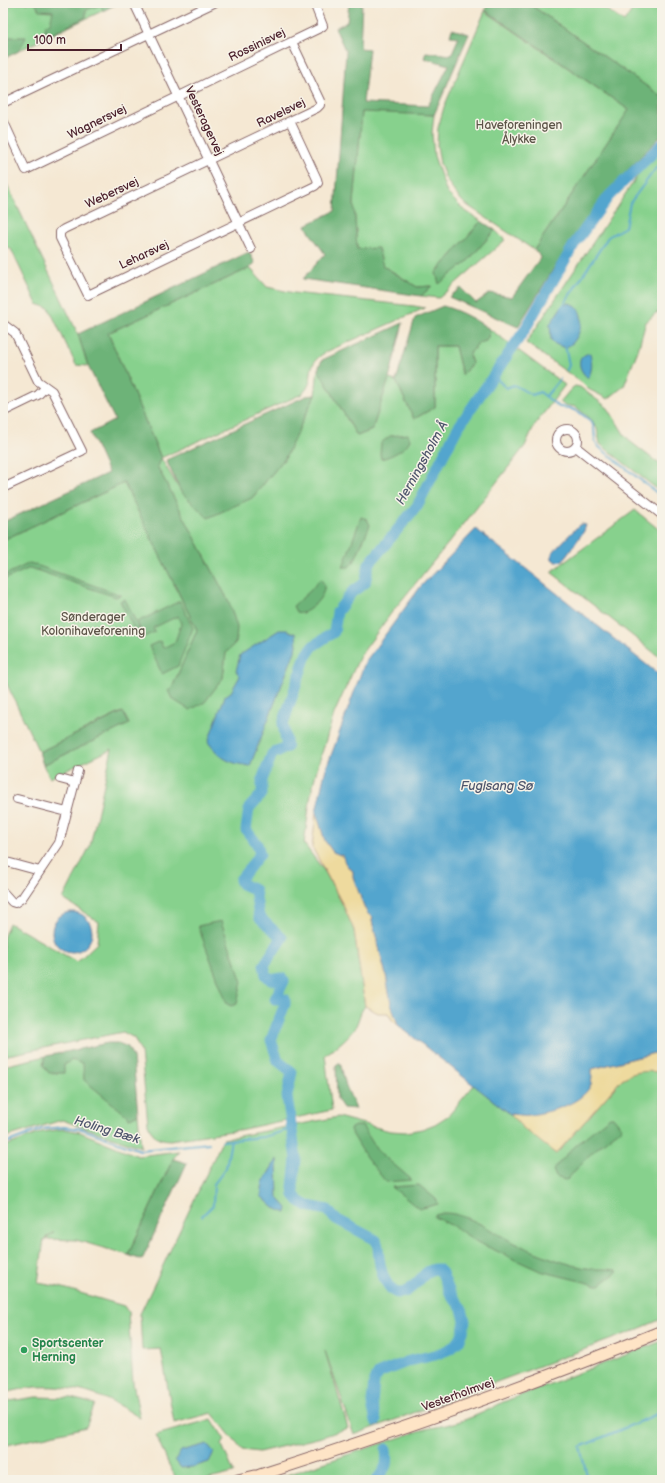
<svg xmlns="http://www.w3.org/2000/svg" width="665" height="1483" font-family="'Balsamiq Sans',sans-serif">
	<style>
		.green { fill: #87d18d; stroke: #68785c }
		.forest { fill: #6db378; stroke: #5c6952 }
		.sand { fill: #eeda9e; stroke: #9c7c64 }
		.water { fill: #53a5ce; stroke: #4e627c }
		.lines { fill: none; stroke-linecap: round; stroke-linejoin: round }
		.stream { stroke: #53a5ce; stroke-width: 2 }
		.river { stroke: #53a5ce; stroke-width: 11 }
		.street-casing { stroke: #866566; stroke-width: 10 }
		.secondary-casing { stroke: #866566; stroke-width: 13 }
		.street { stroke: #fff; stroke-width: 8 }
		.secondary { stroke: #fee4c6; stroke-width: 11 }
		.leisure-dot { fill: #2e9e5b; stroke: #f7f3e8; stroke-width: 1.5 }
		.labels { text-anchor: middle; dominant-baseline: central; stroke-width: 3; stroke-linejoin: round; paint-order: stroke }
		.street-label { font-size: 12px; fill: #4a1f2b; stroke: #f7f3e8 }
		.park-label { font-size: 12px; fill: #5c5448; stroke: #f7f3e8 }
		.leisure-label { font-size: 12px; font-weight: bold; fill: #27864d; stroke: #f7f3e8; text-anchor: start }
		.water-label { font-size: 13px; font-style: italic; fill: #4e556c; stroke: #f7f3e8 }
	</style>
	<rect width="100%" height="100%" fill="#f7f3e8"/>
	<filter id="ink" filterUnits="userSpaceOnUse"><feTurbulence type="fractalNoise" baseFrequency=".025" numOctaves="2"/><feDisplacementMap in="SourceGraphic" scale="8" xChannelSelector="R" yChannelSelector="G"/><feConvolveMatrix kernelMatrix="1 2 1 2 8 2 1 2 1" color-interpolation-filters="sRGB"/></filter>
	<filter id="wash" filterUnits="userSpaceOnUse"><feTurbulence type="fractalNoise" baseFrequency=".012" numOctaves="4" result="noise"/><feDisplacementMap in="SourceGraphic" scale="16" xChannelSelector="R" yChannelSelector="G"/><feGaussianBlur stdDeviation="0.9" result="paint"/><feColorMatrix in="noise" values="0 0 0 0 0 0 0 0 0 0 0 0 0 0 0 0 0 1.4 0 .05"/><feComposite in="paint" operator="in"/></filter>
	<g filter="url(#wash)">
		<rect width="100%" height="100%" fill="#f5e8d3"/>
		<path class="green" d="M 16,3 L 119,3 L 3,58 L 3,9 Z
			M 528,3 L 597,3 L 624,22 L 637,3 L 647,3 L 662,14 L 662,97 Z
			M 485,11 L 629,110 L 534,250 L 464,203 L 455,193 L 446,179 L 440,164 L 437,145 L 438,128 L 444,107 Z
			M 362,111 L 434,115 L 432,133 L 434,156 L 447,193 L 464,210 L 481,221 L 436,273 L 467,262 L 495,230 L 505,240 L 439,298 L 421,296 L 431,286 L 417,287 L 357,249 L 354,203 Z
			M 662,149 L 662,311 L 656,313 L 646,322 L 638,350 L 624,386 L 608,399 L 588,389 L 582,383 L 526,343 L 644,166 Z
			M 3,176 L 78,334 L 88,366 L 76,365 L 49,308 L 37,304 L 11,249 L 3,246 Z
			M 250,268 L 267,287 L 294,293 L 414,306 L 425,308 L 326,352 C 301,367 319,378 302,394 L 161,458 L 181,492 L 252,498 L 285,458 L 315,395 L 318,369 L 357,436 L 372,430 L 389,379 L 396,381 L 414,419 L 435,407 L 435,346 L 455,346 L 462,375 L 472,363 L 469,355 L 478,343 L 486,341 L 491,330 L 565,385 L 534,426 L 525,446 L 464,524 L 392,612 L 360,656 L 334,714 L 317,769 L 311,793 L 304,844 L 325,872 L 343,905 L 354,930 L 365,1006 C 359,1013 359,1022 354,1029 C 347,1039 335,1048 325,1055 L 332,1110 L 239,1130 L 170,1140 C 156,1139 153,1136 148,1124 L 141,1052 L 134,1038 L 123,1032 L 3,1056 L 3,938 L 9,923 L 77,962 L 97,943 L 99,922 L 63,899 L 90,846 L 112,749 L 50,778 L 43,765 L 129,724 L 122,712 L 39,752 L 3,676 L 3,540 L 124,483 L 197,630 L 172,688 L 168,690 L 223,678 L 226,652 L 236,642 L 229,602 L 157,466 L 161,458 L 108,333 Z
			M 575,386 L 580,387 L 608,408 L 624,434 L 632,443 L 662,466 L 662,493 L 600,444 L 597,429 L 592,420 L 576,407 L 564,405 L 560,402 L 571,389 Z
			M 635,510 L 662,532 L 662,659 L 551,572 Z
			M 46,1056 L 43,1065 L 64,1065 L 72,1059 L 83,1064 L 129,1118 L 138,1114 L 141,1147 L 62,1120 L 3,1138 L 3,1066 Z
			M 645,1071 L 662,1072 L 662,1319 L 631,1332 L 354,1435 L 325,1351 L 348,1428 L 322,1437 L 259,1452 L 242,1450 L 212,1413 L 174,1423 L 161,1349 L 142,1350 L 140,1314 L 223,1139 L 338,1117 L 390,1131 L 406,1132 L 422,1129 L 435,1124 L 449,1115 L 474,1085 L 510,1114 L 556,1154 L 622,1079 L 632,1073 Z
			M 64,1129 L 80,1132 L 138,1156 L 179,1151 L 173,1159 L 128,1255 L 76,1240 L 45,1239 L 54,1232 L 44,1239 L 38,1283 L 60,1287 L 124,1306 L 128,1312 L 133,1383 L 140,1418 C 106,1396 78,1385 36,1387 C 25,1388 14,1391 3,1393 L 3,1147 L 42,1132 Z
			M 662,1341 L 662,1480 L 272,1480 L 425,1429 C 456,1424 475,1418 503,1402 Z
			M 36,1397 L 71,1398 L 95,1404 L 86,1427 L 3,1446 L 3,1402 Z
			M 212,1419 L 225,1440 L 222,1445 L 234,1473 L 205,1480 L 177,1480 L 168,1463 L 156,1435 Z"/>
		<path class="forest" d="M 35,3 L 113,3 L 115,4 L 103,11 L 101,5 L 86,10 L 86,17 L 46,37 L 45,26 L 50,23 L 53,11 L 39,10 Z
			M 349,3 L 362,3 L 360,48 L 369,49 L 363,103 L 428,106 L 449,65 L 424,58 L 426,52 L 451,55 L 459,37 L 450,36 L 452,29 L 469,34 L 434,115 L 362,112 L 354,203 L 357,249 L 378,248 L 383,266 L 417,287 L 432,286 L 421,296 L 303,279 L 325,254 L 310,233 L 306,225 L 335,211 L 346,52 L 335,28 L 347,22 Z
			M 488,3 L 528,3 L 662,97 L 662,135 L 627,171 L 594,213 L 554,268 L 518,327 L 449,297 L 461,288 L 476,303 L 490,293 L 512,297 L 541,257 L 534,250 L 629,110 L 485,10 Z
			M 3,37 L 26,37 L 19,51 L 3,59 Z
			M 481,221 L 495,230 L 467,262 L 439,284 L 436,273 Z
			M 249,252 L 255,263 L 250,268 L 108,333 L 161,458 L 157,466 L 229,602 L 237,627 L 236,642 L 226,653 L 223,678 L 205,702 L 190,710 L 172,699 L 168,690 L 172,688 L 197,630 L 124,483 L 3,540 L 3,522 L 108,473 L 90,433 L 115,420 L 88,366 L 78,334 Z
			M 443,306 C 461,311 476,320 491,330 L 486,341 L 478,343 L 469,355 L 472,363 L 462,375 L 455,346 L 435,346 L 435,407 L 414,419 L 396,381 L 415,318 Z
			M 403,323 L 389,379 L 372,430 L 357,436 L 318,369 L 322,360 Z
			M 315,395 L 285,458 L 252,498 L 208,518 L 181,492 L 166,460 L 306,396 Z
			M 408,434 L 410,440 C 405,450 392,456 381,459 L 380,454 L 381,443 L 390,436 Z
			M 361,517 L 367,519 L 370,525 L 354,562 L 349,567 L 343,567 Z
			M 30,563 L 121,595 L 116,597 L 30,568 L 3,580 L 3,576 Z
			M 320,579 C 333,588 313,610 302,613 C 300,613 298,612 296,612 L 293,606 L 310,591 Z
			M 125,599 L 143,637 L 139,639 L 120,601 Z
			M 180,601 L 193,628 L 178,666 L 162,674 L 149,646 L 160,641 L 163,648 L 175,642 L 181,624 L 178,616 L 153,628 L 155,632 L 144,637 L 137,622 Z
			M 123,712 L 129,724 L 43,765 L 39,752 Z
			M 221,921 L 242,982 L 237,1004 L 231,1006 L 227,1004 L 198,926 Z
			M 108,1043 L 118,1043 L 128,1047 L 133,1057 L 138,1114 L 130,1118 L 84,1080 L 83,1064 L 72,1060 L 64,1065 L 64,1073 L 49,1073 L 43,1065 L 46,1056 Z
			M 339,1063 L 341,1066 L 346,1086 L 356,1109 L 343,1108 L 337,1099 L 336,1065 Z
			M 610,1117 L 613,1117 L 622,1128 C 600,1144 585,1158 568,1179 L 565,1180 L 556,1177 L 553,1170 C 570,1149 589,1133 610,1117 Z
			M 355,1126 L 362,1126 L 378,1151 L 412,1180 L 386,1182 L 366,1157 L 350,1130 L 351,1128 Z
			M 173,1159 L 187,1163 L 142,1260 L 128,1255 Z
			M 419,1185 L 437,1200 L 438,1204 L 419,1209 L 392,1187 Z
			M 444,1213 C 469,1213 495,1234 517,1244 C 539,1254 568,1266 593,1269 C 601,1269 609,1269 617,1270 L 617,1272 L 600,1285 L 597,1285 L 540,1271 L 477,1242 L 455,1227 L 434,1217 L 435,1215 Z"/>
		<path class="sand" d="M 316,812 L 325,841 L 333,852 L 343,856 L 347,866 L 353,871 L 365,909 L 373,917 L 372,921 L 386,975 L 391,1004 L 398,1025 L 392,1020 L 388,1013 L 378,1013 L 365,1006 L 354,930 L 343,905 L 312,847 Z
			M 662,1051 L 662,1072 C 646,1071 637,1070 622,1079 L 556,1154 L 522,1127 L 510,1114 L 528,1115 L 591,1085 L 592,1069 Z"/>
		<path class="water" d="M 569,303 C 586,308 583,328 575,340 C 573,344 568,346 565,348 L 555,344 L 551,340 L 550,324 L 562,306 Z
			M 590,353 C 592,362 593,370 588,378 C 578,370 575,356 590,353 Z
			M 582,524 L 586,525 L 584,531 L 563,561 L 556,562 L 552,559 L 552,553 L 579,525 Z
			M 476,529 L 662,677 L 662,1051 L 592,1069 C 592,1074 592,1080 591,1084 C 584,1104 547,1113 529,1115 C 523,1116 516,1114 510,1114 L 398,1025 L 391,1004 L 386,975 L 372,921 L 373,917 L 368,914 L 365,909 L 353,877 L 353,871 C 347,866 344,863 343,856 L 333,852 L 325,841 L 316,812 L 325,772 L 365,662 L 421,586 Z
			M 279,630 L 287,630 L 296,634 L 297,646 L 250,766 C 228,763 221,759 208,742 L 225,696 L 231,692 L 240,676 L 236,671 L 240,655 Z
			M52 932a20 20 0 1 1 40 0a20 20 0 1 1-40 0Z
			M 277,1159 L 278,1198 L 287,1208 L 286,1213 L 274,1208 L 261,1196 L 263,1182 Z
			M 207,1444 L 214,1452 L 209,1462 L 193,1467 L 181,1468 L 175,1460 L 181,1451 Z"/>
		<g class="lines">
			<path class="stream" d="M 562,307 L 608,237 L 625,227 L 630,203 L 656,168 L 662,165
				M 565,345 L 569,365 L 567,370
				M 494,376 L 506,388 L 514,385 L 532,395 L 540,392 L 559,407 L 569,408 L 579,412 L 592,422 L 594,429 L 595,441 L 599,447 L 662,497
				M 546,396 L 560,379
				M 222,1141 L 263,1137 L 291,1129
				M 3,1144 L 42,1129 L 64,1127 L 82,1129 L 140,1150 L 209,1143
				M 202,1216 L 213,1205 L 214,1184 L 226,1168 L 231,1140
				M 588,1480 L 580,1447 L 662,1412"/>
			<path class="river" d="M 376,1421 L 372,1404 L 374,1381 L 379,1373 L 409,1361 L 435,1355 L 450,1349 L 459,1341 L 463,1332 L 465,1321 L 462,1309 L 450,1293 L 442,1273 L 438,1269 C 434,1269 429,1270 426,1273 C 417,1282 401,1305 388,1285 C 383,1278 380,1266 379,1258 C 378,1252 379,1246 376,1240 L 334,1218 L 328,1210 L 308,1206 L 299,1201 L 294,1195 L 293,1187 L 296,1159 L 287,1096 L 292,1072 L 278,1061 L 271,1040 L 285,1004 L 285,999 L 275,999 L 284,981 L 282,978 L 271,980 L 266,975 L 264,965 L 282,938 L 259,917 L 255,890 L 242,884 L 240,880 L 260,854 L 257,844 L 246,830 L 249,808 L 262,794 L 262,780 L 272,754 L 287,747 L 283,724 L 305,658 L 313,646 L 334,632 L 337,612 L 352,592 L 365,583 L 369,564 L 417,506 L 457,429 L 524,331 L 575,243 L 609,196 L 662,144
				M 377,1480 C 386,1467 388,1466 386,1449"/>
		</g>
	</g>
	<g filter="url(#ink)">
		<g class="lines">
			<defs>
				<path id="street" d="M 134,3 L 251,249
					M 3,103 L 214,3
					M 3,120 L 26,170 L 320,28 L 323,26 L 314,3
					M 290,121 L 317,179 L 318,183 L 315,186 L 88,295 L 60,238 L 60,232 L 64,229 C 149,189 233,148 317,108 L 320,105 L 320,101 L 292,42
					M 3,324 L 15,333 L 38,381 L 52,391 L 82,451 L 3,488
					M 3,412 L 38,395 L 46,387
					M556 440a11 11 0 1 1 22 0a11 11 0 1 1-22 0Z
					M 576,447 L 662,515
					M 60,779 L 75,783
					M 17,799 L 67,812
					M 3,861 L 40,871
					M 3,892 L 12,902 L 15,903 L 22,898 L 59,843 L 78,771"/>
				<path id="secondary" d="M 238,1480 L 255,1476
					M 249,1480 L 260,1475 C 395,1432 530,1385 662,1331"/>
			</defs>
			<use href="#street" class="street-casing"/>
			<use href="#secondary" class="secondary-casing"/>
			<use href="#street" class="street"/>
			<use href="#secondary" class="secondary"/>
		</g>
	</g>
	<circle class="leisure-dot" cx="24" cy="1350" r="4"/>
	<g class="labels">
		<g class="street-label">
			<text transform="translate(257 45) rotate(-26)">Rossinisvej</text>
			<text transform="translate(281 113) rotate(-26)">Ravelsvej</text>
			<text transform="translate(204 121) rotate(65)">Vesteragervej</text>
			<text transform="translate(97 122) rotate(-26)">Wagnersvej</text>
			<text transform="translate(112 193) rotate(-25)">Webersvej</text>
			<text transform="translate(144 255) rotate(-25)">Leharsvej</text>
			<text transform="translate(458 1395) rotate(-20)">Vesterholmvej</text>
		</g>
		<g class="park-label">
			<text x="519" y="125">Haveforeningen<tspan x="519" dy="14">Ålykke</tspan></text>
			<text x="93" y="617">Sønderager<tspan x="93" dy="14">Kolonihaveforening</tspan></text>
		</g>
		<g class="leisure-label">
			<text x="32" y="1343">Sportscenter<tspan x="32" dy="14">Herning</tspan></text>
		</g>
		<g class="water-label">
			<text transform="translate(422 463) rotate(-61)">Herningsholm Å</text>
			<text x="497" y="786">Fuglsang Sø</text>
			<text transform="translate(107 1130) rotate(17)">Holing Bæk</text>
		</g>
	</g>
	<rect width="665" height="1483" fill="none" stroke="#f7f3e8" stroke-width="16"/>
	<path d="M28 44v6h93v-6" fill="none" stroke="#4a1f2b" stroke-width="2"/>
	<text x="34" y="44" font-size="12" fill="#4a1f2b" stroke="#f7f3e8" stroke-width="3" paint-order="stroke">100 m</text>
</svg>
